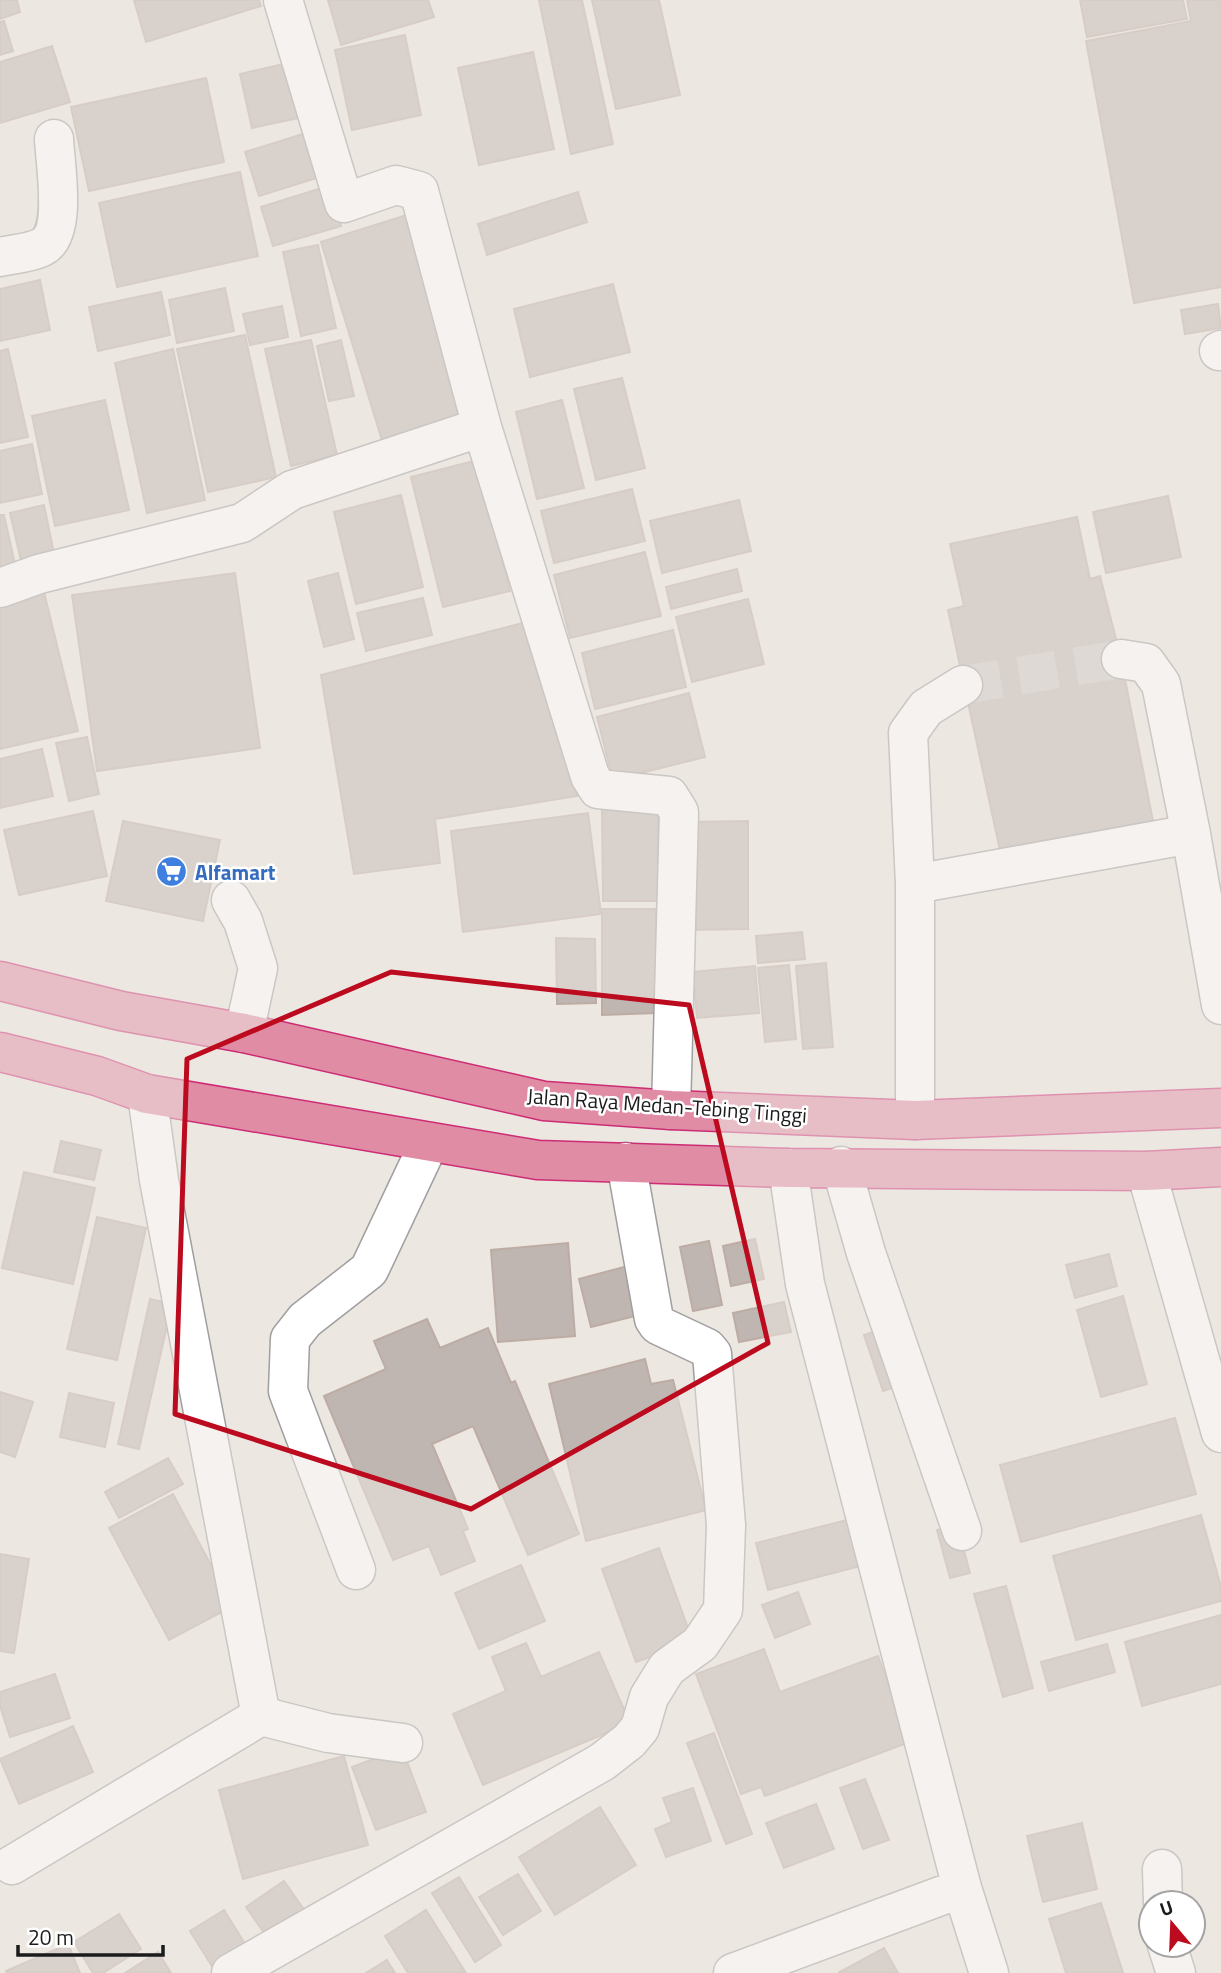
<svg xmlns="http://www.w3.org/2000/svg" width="1221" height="1973" font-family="'Titillium Web',sans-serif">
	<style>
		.building { fill: #c0b6b1; stroke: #bdaca4; stroke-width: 2 }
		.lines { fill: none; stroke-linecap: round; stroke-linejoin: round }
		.minor-tunnel { stroke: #cdc8c3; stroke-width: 38; stroke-dasharray: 38 19; stroke-linecap: butt }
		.minor-casing { stroke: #9f9f9f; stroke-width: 41 }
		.highway-casing { stroke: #cc2c74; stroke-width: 41 }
		.minor { stroke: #fff; stroke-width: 38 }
		.highway { stroke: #e18ca5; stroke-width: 38 }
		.marked { fill: none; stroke: #bc0a1e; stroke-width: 5; stroke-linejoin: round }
		.labels { text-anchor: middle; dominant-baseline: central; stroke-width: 5; stroke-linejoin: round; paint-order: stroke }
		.shop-label { font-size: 21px; font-weight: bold; fill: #366cbe; stroke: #fff; text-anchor: start }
		.street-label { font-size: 21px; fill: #1b1b1b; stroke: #fff }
	</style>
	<rect width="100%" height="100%" fill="#ece7e1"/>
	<path class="building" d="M 0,0 L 17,0 L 20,12 L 0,19 Z
		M 134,0 L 259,0 L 261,6 L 146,42 Z
		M 328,0 L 428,0 L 434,17 L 341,45 Z
		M 539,0 L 582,0 L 613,144 L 571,154 Z
		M 592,0 L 659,0 L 680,95 L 616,109 Z
		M 1080,0 L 1183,0 L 1187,19 L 1087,37 Z
		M 1187,0 L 1221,0 L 1221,287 L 1134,303 L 1086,41 L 1191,21 Z
		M 4,21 L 13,51 L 0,55 L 0,22 Z
		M 405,35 L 421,115 L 352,130 L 335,50 Z
		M 52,46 L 70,102 L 0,123 L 0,62 Z
		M 533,52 L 554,149 L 479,165 L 458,68 Z
		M 297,61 L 308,116 L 252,128 L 240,74 Z
		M 206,78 L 224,162 L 89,191 L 71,107 Z
		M 309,132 L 323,176 L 259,196 L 245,152 Z
		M 240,172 L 258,256 L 117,287 L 99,203 Z
		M 328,186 L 341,226 L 273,246 L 261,207 Z
		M 578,192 L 587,222 L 487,255 L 478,224 Z
		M 413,213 L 476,422 L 385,450 L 321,242 Z
		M 318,245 L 336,328 L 301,336 L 283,252 Z
		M 40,280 L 50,330 L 0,341 L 0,289 Z
		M 613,284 L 630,352 L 530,377 L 514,309 Z
		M 225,288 L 234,331 L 177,343 L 169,300 Z
		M 161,292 L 170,335 L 98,351 L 89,307 Z
		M 1218,304 L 1221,328 L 1185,334 L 1181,310 Z
		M 282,306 L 288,337 L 250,345 L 243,314 Z
		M 245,335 L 276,477 L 208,492 L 177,349 Z
		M 311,340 L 337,455 L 291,466 L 265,349 Z
		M 341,340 L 354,396 L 329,401 L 317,346 Z
		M 8,349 L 28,437 L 0,443 L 0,351 Z
		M 173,349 L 205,500 L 147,513 L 115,363 Z
		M 622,378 L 645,468 L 596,480 L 574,389 Z
		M 105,400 L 129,510 L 55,526 L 32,416 Z
		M 562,400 L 584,488 L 537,499 L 516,412 Z
		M 32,444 L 42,494 L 0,503 L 0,451 Z
		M 478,460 L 510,591 L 443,607 L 411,477 Z
		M 632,489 L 645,541 L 554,563 L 541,511 Z
		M 401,495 L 423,587 L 356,604 L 334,512 Z
		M 1168,496 L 1181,557 L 1106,573 L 1093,512 Z
		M 739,500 L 751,551 L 662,573 L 650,521 Z
		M 44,505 L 55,558 L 22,565 L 10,513 Z
		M 0,515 L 4,515 L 18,578 L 0,582 Z
		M 1077,517 L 1090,579 L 1100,576 L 1121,659 L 1153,821 L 1001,855 L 948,610 L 964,606 L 950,544 Z
		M 645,552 L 661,616 L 570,638 L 554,575 Z
		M 737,569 L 742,591 L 671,609 L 666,587 Z
		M 235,573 L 260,748 L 97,771 L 72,595 Z
		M 338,573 L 354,639 L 324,647 L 308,581 Z
		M 42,584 L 78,731 L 0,749 L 0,594 Z
		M 423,598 L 432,635 L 366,651 L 357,613 Z
		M 748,599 L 764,664 L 692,682 L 676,617 Z
		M 527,622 L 577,796 L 435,819 L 440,863 L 354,874 L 321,675 Z
		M 673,630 L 686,687 L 595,709 L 582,653 Z
		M 689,693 L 705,757 L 613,780 L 597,717 Z
		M 87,737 L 99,794 L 69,801 L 56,743 Z
		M 42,749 L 53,796 L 0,808 L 0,759 Z
		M 602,809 L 658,809 L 658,901 L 603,901 Z
		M 93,811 L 107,876 L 19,895 L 4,830 Z
		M 588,813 L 601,914 L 463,932 L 451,831 Z
		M 123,821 L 220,840 L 203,921 L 106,901 Z
		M 748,821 L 748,929 L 685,930 L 684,822 Z
		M 602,909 L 656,909 L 657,1013 L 602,1015 Z
		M 802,932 L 805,959 L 758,963 L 756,936 Z
		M 556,938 L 595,939 L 596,1003 L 557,1004 Z
		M 826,963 L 833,1047 L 803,1049 L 796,966 Z
		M 789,965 L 796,1039 L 765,1042 L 758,968 Z
		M 755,966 L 759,1013 L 697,1018 L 693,972 Z
		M 61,1141 L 101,1150 L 94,1180 L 54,1172 Z
		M 24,1172 L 95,1188 L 73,1284 L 2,1268 Z
		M 97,1217 L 146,1228 L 117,1360 L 67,1349 Z
		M 755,1239 L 764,1279 L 731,1286 L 723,1246 Z
		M 709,1241 L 722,1305 L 693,1311 L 680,1247 Z
		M 568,1243 L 575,1336 L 498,1342 L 491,1250 Z
		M 1109,1254 L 1117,1286 L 1075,1298 L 1066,1265 Z
		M 639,1263 L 651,1312 L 591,1327 L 579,1279 Z
		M 1123,1296 L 1147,1384 L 1101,1397 L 1077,1310 Z
		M 150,1299 L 172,1304 L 139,1449 L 118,1444 Z
		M 784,1302 L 791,1332 L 739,1342 L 733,1313 Z
		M 427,1319 L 440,1348 L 488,1328 L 511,1383 L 515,1381 L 579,1534 L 528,1555 L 473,1426 L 432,1444 L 468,1529 L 463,1531 L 475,1561 L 441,1575 L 429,1546 L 393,1560 L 324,1396 L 386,1369 L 374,1341 Z
		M 890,1326 L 909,1382 L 883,1391 L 864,1335 Z
		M 645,1359 L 651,1384 L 673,1380 L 706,1510 L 586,1541 L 549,1384 Z
		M 0,1392 L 33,1402 L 15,1457 L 0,1452 Z
		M 69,1393 L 114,1403 L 105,1447 L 60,1437 Z
		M 1175,1418 L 1196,1494 L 1021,1542 L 1000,1465 Z
		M 168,1458 L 183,1484 L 119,1518 L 105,1492 Z
		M 173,1494 L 233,1606 L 169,1640 L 109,1528 Z
		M 1201,1515 L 1221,1587 L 1221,1601 L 1076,1640 L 1053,1556 Z
		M 851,1519 L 864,1565 L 768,1590 L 756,1543 Z
		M 957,1525 L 970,1573 L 950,1578 L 937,1530 Z
		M 659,1548 L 693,1642 L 636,1662 L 602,1569 Z
		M 0,1554 L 29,1559 L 14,1653 L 0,1651 Z
		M 521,1565 L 545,1621 L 479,1649 L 455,1593 Z
		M 1006,1586 L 1033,1688 L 1003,1697 L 974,1594 Z
		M 798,1592 L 810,1624 L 775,1638 L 762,1605 Z
		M 1221,1615 L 1221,1684 L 1142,1706 L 1125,1642 Z
		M 526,1643 L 541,1677 L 599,1652 L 630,1723 L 483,1785 L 453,1714 L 506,1691 L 492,1657 Z
		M 1107,1644 L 1115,1672 L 1049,1691 L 1041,1662 Z
		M 764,1649 L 780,1692 L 878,1656 L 910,1742 L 765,1796 L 761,1787 L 741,1794 L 696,1674 Z
		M 55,1674 L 70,1718 L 10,1737 L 0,1706 L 0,1692 Z
		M 73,1726 L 93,1772 L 19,1804 L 0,1759 Z
		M 714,1733 L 752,1834 L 726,1844 L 687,1743 Z
		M 402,1748 L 426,1812 L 376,1830 L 352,1767 Z
		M 344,1756 L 368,1845 L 243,1879 L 219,1790 Z
		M 865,1779 L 889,1840 L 863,1849 L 840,1788 Z
		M 693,1788 L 711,1841 L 666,1857 L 655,1829 L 672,1822 L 663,1798 Z
		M 816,1804 L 834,1849 L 784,1868 L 766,1823 Z
		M 600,1807 L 636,1865 L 555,1915 L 519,1857 Z
		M 1082,1823 L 1097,1889 L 1043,1902 L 1027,1836 Z
		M 518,1874 L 541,1911 L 503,1935 L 479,1897 Z
		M 459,1877 L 501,1945 L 475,1962 L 432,1893 Z
		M 284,1881 L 305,1911 L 267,1937 L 246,1907 Z
		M 1101,1903 L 1123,1973 L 1066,1973 L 1049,1919 Z
		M 224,1910 L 247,1947 L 213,1968 L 190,1931 Z
		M 426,1910 L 466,1973 L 408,1973 L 385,1936 Z
		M 119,1914 L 141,1949 L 103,1973 L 93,1973 L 74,1942 Z
		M 68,1944 L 80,1973 L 7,1973 L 6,1971 Z
		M 884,1948 L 898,1973 L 838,1973 Z
		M 158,1952 L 171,1973 L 125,1973 Z
		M 387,1960 L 395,1973 L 366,1973 Z"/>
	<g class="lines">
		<path class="minor-tunnel" d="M 963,685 L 1121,659"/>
		<defs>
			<path id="minor" d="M 283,0 L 344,203 L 396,185 L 419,191 L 482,427 L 590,776 L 598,789 L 669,796 L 679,812 L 671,1110
				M 0,257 C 13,254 31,253 42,247 C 68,234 55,164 54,139
				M 1219,351 L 1221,350
				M 0,588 L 39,574 L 242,523 L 292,490 L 482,427
				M 1121,659 L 1146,663 L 1161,684 L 1191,834
				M 915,884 L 908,733 L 926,708 L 963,685
				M 231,900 L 243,921 L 258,968 L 244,1033
				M 147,1094 L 159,1180 L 261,1716
				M 915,1120 L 915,884 L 1191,834 L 1221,1005
				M 841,1166 L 866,1253 L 962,1531
				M 1146,1171 L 1221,1433
				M 356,1570 L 288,1391 L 290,1339 L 305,1320 L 369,1270 L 429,1143
				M 12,1865 L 261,1716 L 328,1733 L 403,1743
				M 1162,1869 L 1163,1903
				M 962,1888 L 989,1973
				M 1167,1945 L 1176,1973
				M 231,1973 L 602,1762 L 629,1741 L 640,1728 L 649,1697 L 667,1668 L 700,1644 L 723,1610 L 726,1525 L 712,1354 L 707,1348 L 658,1325 L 654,1319 L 626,1162
				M 733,1973 L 962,1888 L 805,1284 L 788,1168"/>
			<path id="highway" d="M 0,981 L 121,1011 L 244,1033 L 544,1101 L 671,1110 L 915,1120 L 1221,1108
				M 0,1052 L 97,1076 L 147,1094 L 538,1160 L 788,1168 L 1146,1171 L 1221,1167"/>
		</defs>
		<use href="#minor" class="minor-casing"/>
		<use href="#highway" class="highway-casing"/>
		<use href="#minor" class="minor"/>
		<use href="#highway" class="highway"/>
	</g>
	<path d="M0 0H1221V1973H0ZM 391,972 L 689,1005 L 768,1343 L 471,1509 L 175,1414 L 187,1059 Z" fill="#ece7e1" fill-opacity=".55" fill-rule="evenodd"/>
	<path class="marked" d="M 391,972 L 689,1005 L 768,1343 L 471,1509 L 175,1414 L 187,1059 Z"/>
	<defs>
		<symbol id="supermarket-disc" viewBox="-11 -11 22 22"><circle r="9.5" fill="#3f7fe0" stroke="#fff"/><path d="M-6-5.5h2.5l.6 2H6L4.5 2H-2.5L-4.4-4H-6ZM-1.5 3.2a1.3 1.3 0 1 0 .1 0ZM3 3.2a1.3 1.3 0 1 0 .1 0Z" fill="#fff"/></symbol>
	</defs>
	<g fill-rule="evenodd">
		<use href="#supermarket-disc" x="154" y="854" width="35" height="35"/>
	</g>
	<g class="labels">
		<g class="shop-label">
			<text x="195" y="872">Alfamart</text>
		</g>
		<g class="street-label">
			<text transform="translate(667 1105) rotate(4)">Jalan Raya Medan-Tebing Tinggi</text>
		</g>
	</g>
	<g transform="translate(1172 1924) rotate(341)"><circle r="33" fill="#ffffff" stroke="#a4a4a4" stroke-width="2"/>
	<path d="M0-5L12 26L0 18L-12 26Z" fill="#bc0a1e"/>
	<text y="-10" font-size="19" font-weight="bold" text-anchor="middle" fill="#1b1b1b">U</text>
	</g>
	<path d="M18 1945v10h145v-10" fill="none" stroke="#1b1b1b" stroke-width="3.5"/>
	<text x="28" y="1945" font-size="21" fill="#1b1b1b" stroke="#ffffff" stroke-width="5" paint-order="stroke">20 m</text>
</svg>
